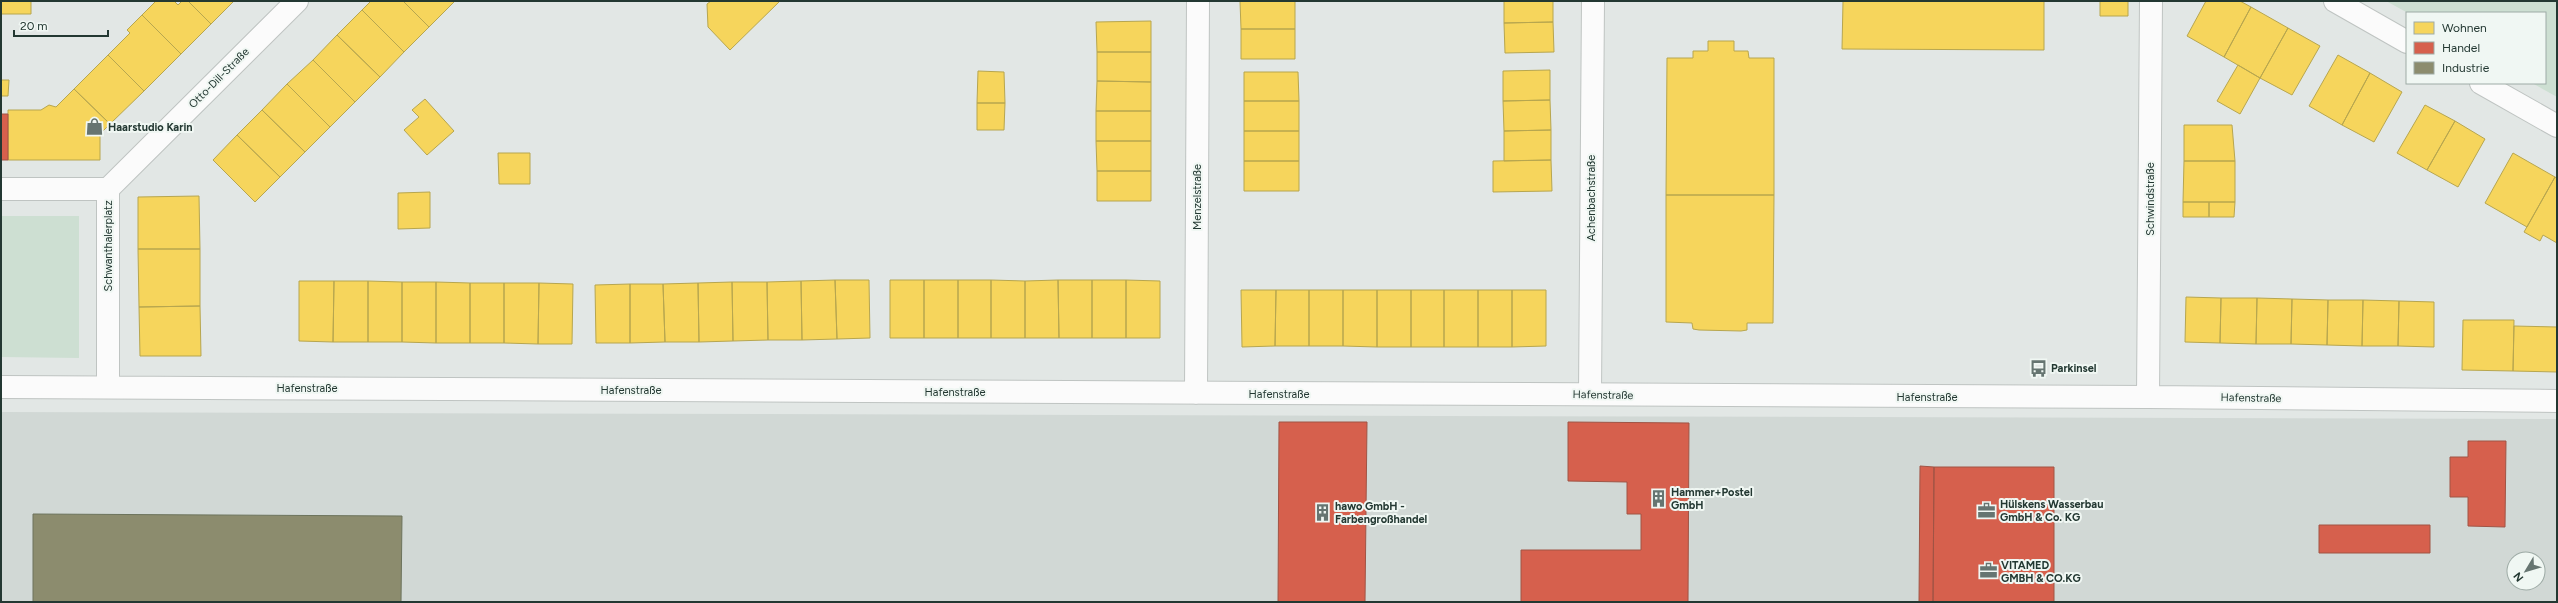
<svg xmlns="http://www.w3.org/2000/svg" width="2558" height="603" font-family="Figtree,sans-serif">
	<style>
		.built { fill: #d1d8d5; fill-rule: evenodd }
		.green { fill: #cddfd2 }
		.homes { fill: #f6d55c; stroke: #b7a64f }
		.shops { fill: #d6604d; stroke: #a05445 }
		.industry { fill: #8c8c6e; stroke: #6c735c }
		.lines { fill: none; stroke-linecap: round; stroke-linejoin: round }
		.street-casing { stroke: #bfc4c2; stroke-width: 24 }
		.street { stroke: #fbfbfb; stroke-width: 22 }
		.labels { text-anchor: middle; dominant-baseline: central; stroke-width: 4; stroke-linejoin: round; paint-order: stroke }
		.street-label { font-size: 11px; fill: #233832; stroke: #f0f7f3 }
		.poi-label { font-size: 11px; font-weight: bold; fill: #233832; stroke: #f0f7f3; text-anchor: start }
	</style>
	<rect width="100%" height="100%" fill="#e2e7e5"/>
	<path class="built" d="M 1,412 L 2557,419 L 2557,602 L 1,602 ZM 2514,559 L 2538,559 L 2538,583 L 2514,583 Z"/>
	<path class="green" d="M 2386,1 L 2557,1 L 2557,97 L 2532,83 L 2545,83 L 2545,13 L 2408,13 Z
		M 1,216 L 79,216 L 79,358 L 1,357 Z"/>
	<path class="homes" d="M 1,1 L 31,1 L 31,14 L 1,14 Z
		M 156,1 L 174,1 L 178,5 L 182,1 L 188,1 L 211,24 L 181,54 L 142,15 Z
		M 188,1 L 234,1 L 211,24 Z
		M 371,1 L 403,1 L 429,27 L 404,52 L 362,10 Z
		M 403,1 L 453,1 L 454,2 L 429,27 Z
		M 711,1 L 780,1 L 730,50 L 708,27 L 707,4 Z
		M 1240,1 L 1295,1 L 1295,29 L 1241,29 Z
		M 1504,1 L 1553,1 L 1553,22 L 1504,23 Z
		M 1843,1 L 2044,1 L 2044,50 L 1842,49 Z
		M 2100,1 L 2128,1 L 2128,16 L 2100,16 Z
		M 2206,1 L 2240,1 L 2251,7 L 2224,57 L 2187,36 Z
		M 2251,7 L 2288,28 L 2260,78 L 2224,57 Z
		M 362,10 L 404,52 L 380,77 L 337,35 Z
		M 142,15 L 181,54 L 144,91 L 108,55 L 130,33 L 127,30 Z
		M 1151,21 L 1151,52 L 1097,52 L 1096,22 Z
		M 1553,22 L 1554,52 L 1505,53 L 1504,23 Z
		M 2288,28 L 2320,46 L 2292,95 L 2260,78 Z
		M 1241,29 L 1295,29 L 1295,59 L 1241,59 Z
		M 337,35 L 380,77 L 355,102 L 313,60 Z
		M 1708,41 L 1734,41 L 1734,51 L 1748,51 L 1749,58 L 1774,58 L 1774,195 L 1666,195 L 1667,58 L 1693,58 L 1693,51 L 1708,51 Z
		M 1097,52 L 1151,52 L 1151,82 L 1097,81 Z
		M 108,55 L 144,91 L 110,124 L 74,89 Z
		M 2338,55 L 2370,73 L 2342,125 L 2309,106 Z
		M 313,60 L 355,102 L 330,127 L 287,84 Z
		M 2238,65 L 2260,78 L 2240,114 L 2217,101 Z
		M 1550,70 L 1550,100 L 1503,101 L 1503,71 Z
		M 978,71 L 1004,72 L 1005,103 L 977,103 Z
		M 1244,72 L 1298,72 L 1299,101 L 1244,101 Z
		M 2370,73 L 2402,92 L 2374,142 L 2342,125 Z
		M 1,80 L 9,80 L 8,96 L 1,96 Z
		M 1097,81 L 1151,82 L 1151,111 L 1096,111 Z
		M 287,84 L 330,127 L 305,152 L 262,110 Z
		M 74,89 L 110,124 L 100,134 L 100,160 L 8,160 L 8,110 L 41,110 L 49,105 L 56,107 Z
		M 425,99 L 454,131 L 427,155 L 404,130 L 419,117 L 412,110 Z
		M 1550,100 L 1551,130 L 1504,131 L 1503,101 Z
		M 1244,101 L 1299,101 L 1299,131 L 1244,131 Z
		M 977,103 L 1005,103 L 1004,130 L 977,130 Z
		M 2425,105 L 2455,121 L 2427,170 L 2397,153 Z
		M 262,110 L 305,152 L 280,177 L 237,135 Z
		M 1096,111 L 1151,111 L 1151,141 L 1096,141 Z
		M 2455,121 L 2485,139 L 2458,187 L 2427,170 Z
		M 2184,125 L 2232,125 L 2235,161 L 2184,161 Z
		M 1551,130 L 1551,160 L 1504,161 L 1504,131 Z
		M 1244,131 L 1299,131 L 1299,161 L 1244,161 Z
		M 237,135 L 280,177 L 255,202 L 213,160 Z
		M 1096,141 L 1151,141 L 1151,171 L 1097,171 Z
		M 498,153 L 530,153 L 530,184 L 499,184 Z
		M 2513,153 L 2555,177 L 2527,227 L 2485,203 Z
		M 1551,160 L 1552,191 L 1493,192 L 1493,161 Z
		M 1244,161 L 1299,161 L 1299,191 L 1244,191 Z
		M 2184,161 L 2235,161 L 2235,202 L 2183,202 Z
		M 1097,171 L 1151,171 L 1151,201 L 1097,201 Z
		M 2555,177 L 2557,178 L 2557,243 L 2543,235 L 2540,241 L 2524,232 Z
		M 430,192 L 430,228 L 398,229 L 398,193 Z
		M 1666,195 L 1774,195 L 1773,323 L 1747,323 L 1747,330 L 1741,331 L 1699,330 L 1693,329 L 1692,323 L 1666,322 Z
		M 199,196 L 200,249 L 138,249 L 138,197 Z
		M 2183,202 L 2209,202 L 2209,217 L 2183,217 Z
		M 2209,202 L 2235,202 L 2234,217 L 2209,217 Z
		M 138,249 L 200,249 L 200,306 L 139,307 Z
		M 835,280 L 869,280 L 870,338 L 837,339 Z
		M 835,280 L 837,339 L 802,340 L 801,281 Z
		M 890,280 L 924,280 L 924,338 L 890,338 Z
		M 924,280 L 958,280 L 958,338 L 924,338 Z
		M 958,280 L 991,280 L 991,338 L 958,338 Z
		M 991,280 L 1025,281 L 1025,338 L 991,338 Z
		M 1058,280 L 1092,280 L 1092,338 L 1059,338 Z
		M 1058,280 L 1059,338 L 1025,338 L 1025,281 Z
		M 1092,280 L 1126,280 L 1126,338 L 1092,338 Z
		M 1126,280 L 1160,281 L 1160,338 L 1126,338 Z
		M 299,281 L 334,281 L 333,342 L 299,341 Z
		M 334,281 L 368,281 L 368,342 L 333,342 Z
		M 368,281 L 402,282 L 402,342 L 368,342 Z
		M 801,281 L 802,340 L 768,340 L 767,282 Z
		M 402,282 L 436,282 L 436,343 L 402,342 Z
		M 436,282 L 470,283 L 470,343 L 436,343 Z
		M 732,282 L 767,282 L 768,340 L 733,341 Z
		M 732,282 L 733,341 L 699,342 L 698,283 Z
		M 470,283 L 504,283 L 504,343 L 470,343 Z
		M 504,283 L 539,283 L 538,344 L 504,343 Z
		M 539,283 L 573,284 L 572,344 L 538,344 Z
		M 698,283 L 699,342 L 665,342 L 663,284 Z
		M 630,284 L 663,284 L 665,342 L 630,343 Z
		M 630,284 L 630,343 L 596,343 L 595,285 Z
		M 1241,290 L 1276,290 L 1275,346 L 1242,347 Z
		M 1276,290 L 1309,290 L 1309,346 L 1275,346 Z
		M 1309,290 L 1343,290 L 1343,346 L 1309,346 Z
		M 1343,290 L 1377,290 L 1377,347 L 1343,346 Z
		M 1377,290 L 1411,290 L 1411,347 L 1377,347 Z
		M 1411,290 L 1444,290 L 1444,347 L 1411,347 Z
		M 1444,290 L 1478,290 L 1478,347 L 1444,347 Z
		M 1478,290 L 1512,290 L 1512,347 L 1478,347 Z
		M 1512,290 L 1546,290 L 1546,346 L 1512,347 Z
		M 2186,297 L 2221,298 L 2220,343 L 2185,342 Z
		M 2221,298 L 2257,298 L 2256,344 L 2220,343 Z
		M 2257,298 L 2292,299 L 2291,344 L 2256,344 Z
		M 2292,299 L 2328,300 L 2327,345 L 2291,344 Z
		M 2328,300 L 2363,300 L 2362,346 L 2327,345 Z
		M 2363,300 L 2399,301 L 2398,346 L 2362,346 Z
		M 2399,301 L 2434,302 L 2434,347 L 2398,346 Z
		M 200,306 L 201,356 L 140,356 L 139,307 Z
		M 2463,320 L 2514,320 L 2513,371 L 2462,370 Z
		M 2514,326 L 2557,327 L 2557,372 L 2513,371 Z"/>
	<path class="shops" d="M 1,114 L 8,114 L 8,160 L 1,160 Z
		M 1279,422 L 1367,422 L 1365,602 L 1278,602 Z
		M 1568,422 L 1689,423 L 1688,602 L 1521,602 L 1521,550 L 1641,550 L 1641,514 L 1627,514 L 1627,482 L 1568,481 Z
		M 2468,441 L 2506,441 L 2505,527 L 2468,526 L 2468,497 L 2450,497 L 2450,457 L 2468,457 Z
		M 1920,466 L 1934,467 L 1933,602 L 1919,602 Z
		M 1934,467 L 2054,467 L 2054,602 L 1933,602 Z
		M 2319,525 L 2430,525 L 2430,553 L 2319,553 Z"/>
	<path class="industry" d="M 33,514 L 402,516 L 401,602 L 33,602 Z"/>
	<g class="lines">
		<defs>
			<path id="street" d="M 2335,1 L 2407,42
				M 2481,83 L 2557,126
				M 1,189 L 108,189
				M 108,189 L 297,1
				M 108,189 L 108,386
				M 1,387 L 2148,397 L 2557,401
				M 1196,393 L 1198,1
				M 1590,394 L 1593,1
				M 2148,397 L 2151,1"/>
		</defs>
		<use href="#street" class="street-casing"/>
		<use href="#street" class="street"/>
	</g>
	<defs>
		<symbol id="shop-bare" viewBox="-9 -9 18 18"><path d="M-5-2.5h2.3a2.7 3.5 0 0 1 5.4 0H5L5.5 6h-11ZM-1.5-2.5h3a1.5 2.3 0 0 0-3 0Z" fill="#667571" stroke="#f0f7f3" stroke-width="2.5" paint-order="stroke"/></symbol>
		<symbol id="bus-bare" viewBox="-9 -9 18 18"><path d="M-5-6H5V4H4V6H2V4H-2V6H-4V4H-5ZM-3.5-4V0h7V-4ZM-3.5 1.2v1.5H-2V1.2ZM2 1.2v1.5H3.5V1.2Z" fill="#667571" stroke="#f0f7f3" stroke-width="2.5" paint-order="stroke"/></symbol>
		<symbol id="building-bare" viewBox="-9 -9 18 18"><path d="M-4-6H4V6H1V3H-1V6H-4ZM-2.5-4.3h1.7v1.8h-1.7ZM.8-4.3h1.7v1.8H.8ZM-2.5-1h1.7V.8h-1.7ZM.8-1h1.7V.8H.8Z" fill="#667571" stroke="#f0f7f3" stroke-width="2.5" paint-order="stroke"/></symbol>
		<symbol id="office-bare" viewBox="-9 -9 18 18"><path d="M-6-3h4V-5.5h4V-3h4V5H-6ZM-1-4.5V-3h2v-1.5ZM-6 0V1H6V0Z" fill="#667571" stroke="#f0f7f3" stroke-width="2.5" paint-order="stroke"/></symbol>
	</defs>
	<g fill-rule="evenodd">
		<use href="#shop-bare" x="82" y="114" width="25" height="25"/>
		<use href="#bus-bare" x="2026" y="356" width="25" height="25"/>
		<use href="#building-bare" x="1646" y="486" width="25" height="25"/>
		<use href="#office-bare" x="1974" y="498" width="25" height="25"/>
		<use href="#building-bare" x="1310" y="500" width="25" height="25"/>
		<use href="#office-bare" x="1976" y="558" width="25" height="25"/>
	</g>
	<g class="labels">
		<g class="street-label">
			<text transform="translate(219 78) rotate(-45)">Otto-Dill-Straße</text>
			<text transform="translate(1197 197) rotate(-90)">Menzelstraße</text>
			<text transform="translate(1591 198) rotate(-90)">Achenbachstraße</text>
			<text transform="translate(2150 199) rotate(-90)">Schwindstraße</text>
			<text transform="translate(108 246) rotate(-90)">Schwanthalerplatz</text>
			<text x="307" y="388">Hafenstraße</text>
			<text x="631" y="390">Hafenstraße</text>
			<text x="955" y="392">Hafenstraße</text>
			<text x="1279" y="394">Hafenstraße</text>
			<text transform="translate(1603 395) rotate(1)">Hafenstraße</text>
			<text x="1927" y="397">Hafenstraße</text>
			<text transform="translate(2251 398) rotate(1)">Hafenstraße</text>
		</g>
		<g class="poi-label">
			<text x="108" y="127">Haarstudio Karin</text>
			<text x="2051" y="368">Parkinsel</text>
			<text x="1671" y="492">Hammer+Postel<tspan x="1671" dy="13">GmbH</tspan></text>
			<text x="2000" y="504">Hülskens Wasserbau<tspan x="2000" dy="13">GmbH &amp; Co. KG</tspan></text>
			<text x="1335" y="506">hawo GmbH -<tspan x="1335" dy="13">Farbengroßhandel</tspan></text>
			<text x="2001" y="565">VITAMED<tspan x="2001" dy="13">GMBH &amp; CO.KG</tspan></text>
		</g>
	</g>
	<rect width="2558" height="603" fill="none" stroke="#233832" stroke-width="4"/>
	<rect x="2406" y="12" width="140" height="72" fill="#f0f7f3" stroke="#9eaba6"/>
	<rect x="2414" y="22" width="20" height="12" fill="#f6d55c" stroke="#9eaba6"/>
	<text x="2442" y="32" font-size="12" fill="#233832">Wohnen</text>
	<rect x="2414" y="42" width="20" height="12" fill="#d6604d" stroke="#9eaba6"/>
	<text x="2442" y="52" font-size="12" fill="#233832">Handel</text>
	<rect x="2414" y="62" width="20" height="12" fill="#8c8c6e" stroke="#9eaba6"/>
	<text x="2442" y="72" font-size="12" fill="#233832">Industrie</text>
	<g transform="translate(2526 571) rotate(232)"><circle r="19" fill="#f0f7f3" stroke="#9eaba6"/>
	<path d="M0-3L7 15L0 10L-7 15Z" fill="#667571"/>
	<text y="-6" font-size="11" font-weight="bold" text-anchor="middle" fill="#233832">N</text>
	</g>
	<path d="M14 30v6h94v-6" fill="none" stroke="#233832" stroke-width="2"/>
	<text x="20" y="30" font-size="12" fill="#233832" stroke="#f0f7f3" stroke-width="3" paint-order="stroke">20 m</text>
</svg>
